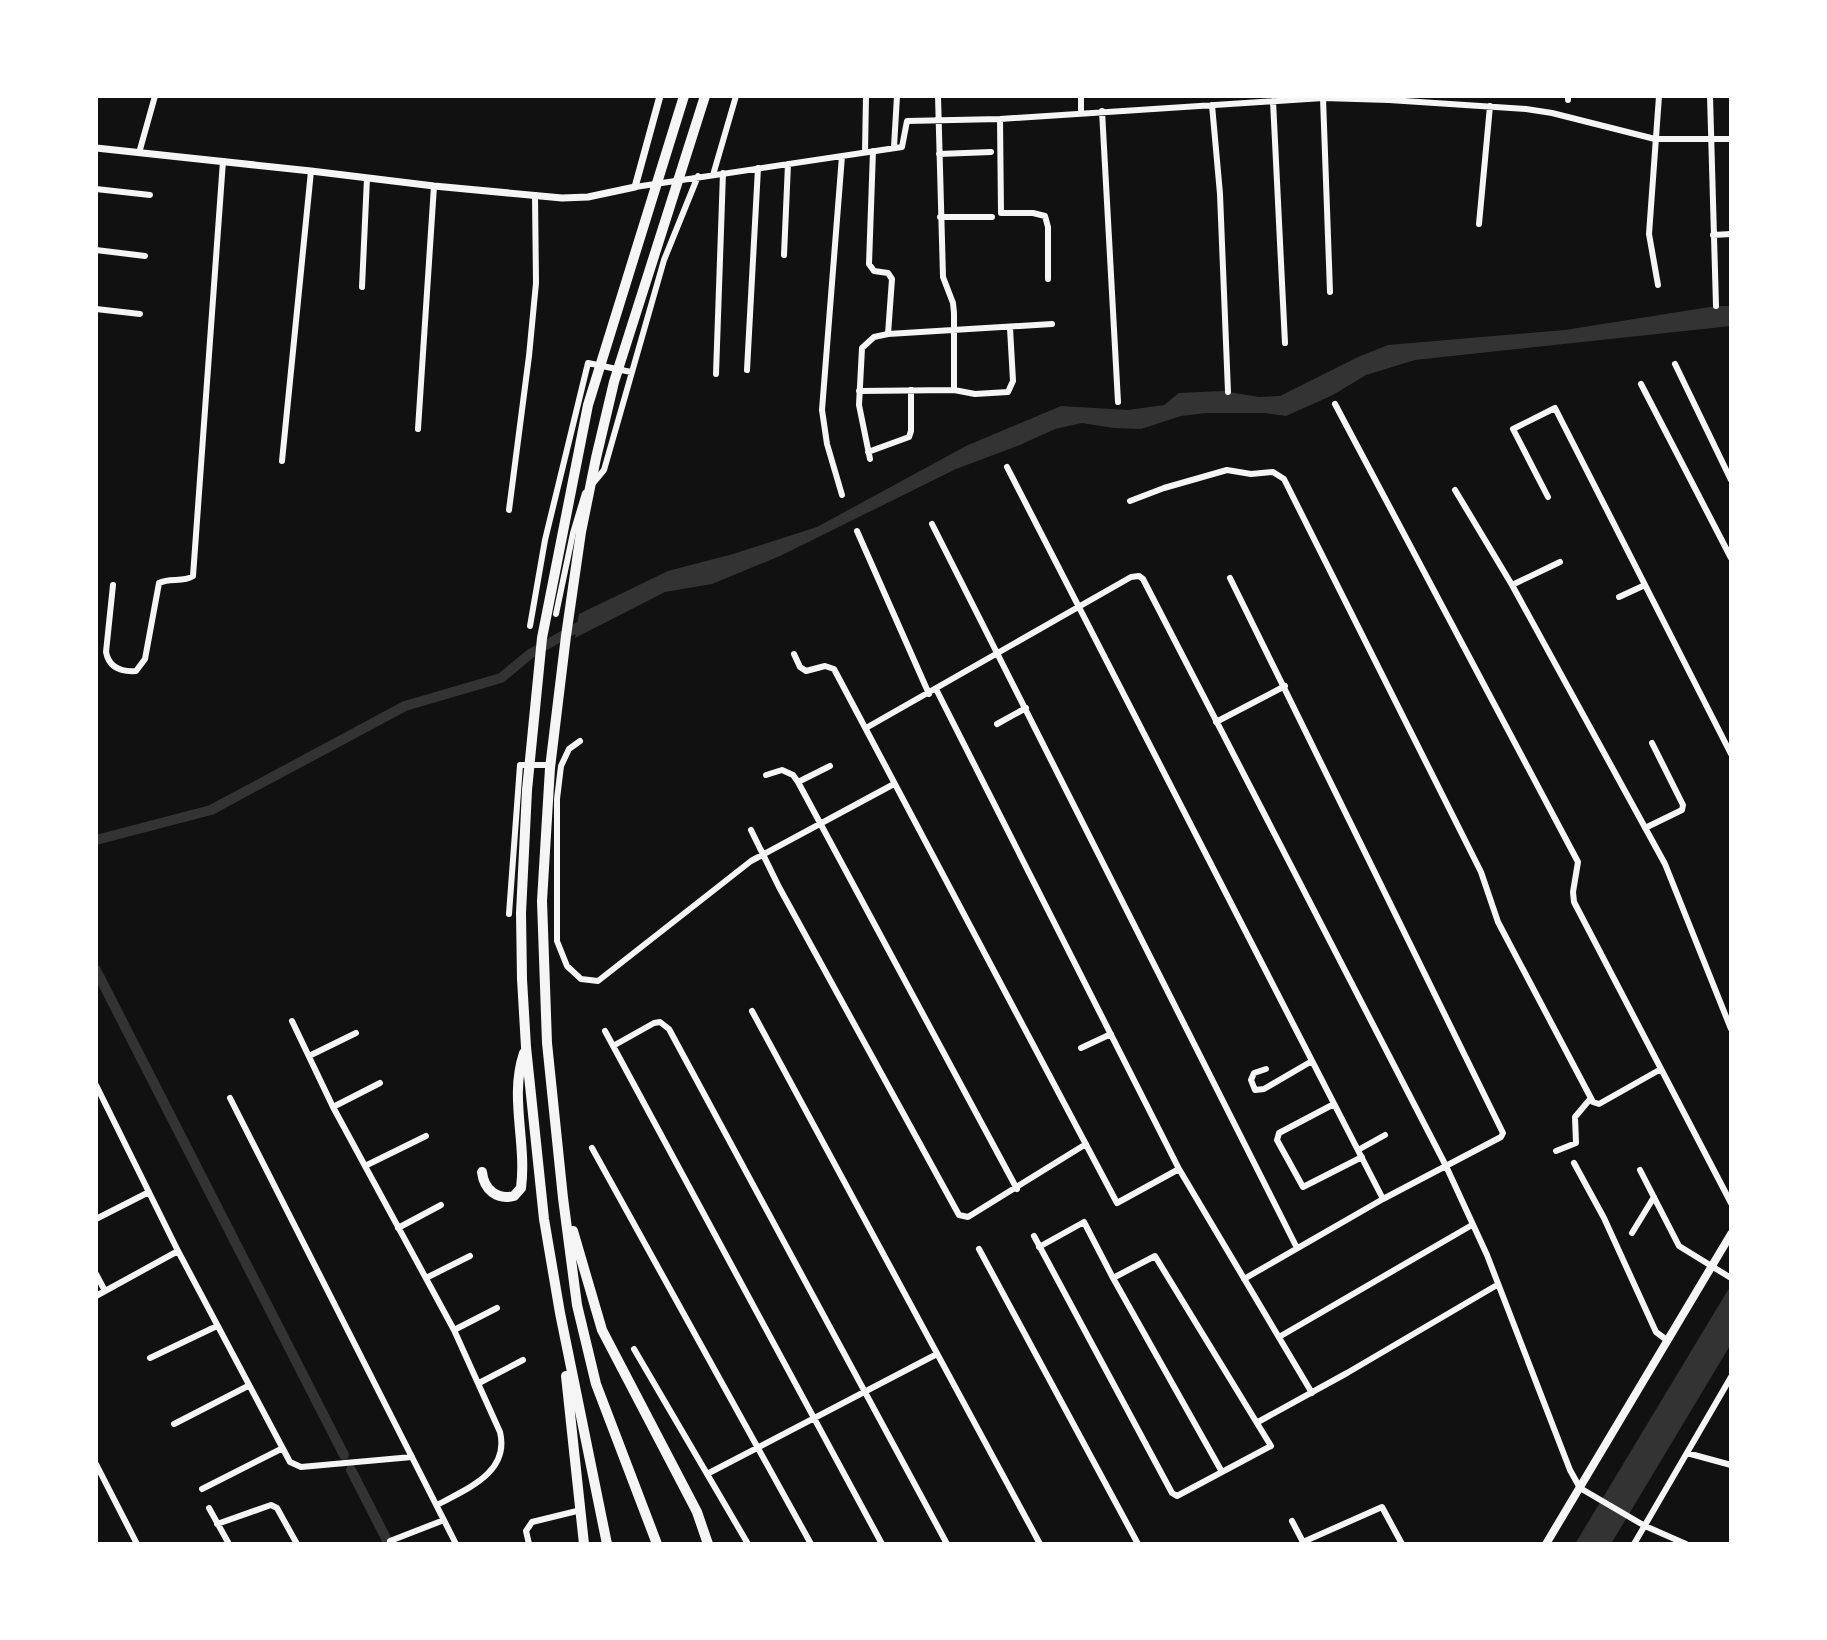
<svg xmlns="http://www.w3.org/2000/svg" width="1827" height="1640" font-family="'Source Serif 4',serif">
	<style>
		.water { fill: #333 }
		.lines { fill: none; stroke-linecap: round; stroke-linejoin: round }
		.canal { stroke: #333; stroke-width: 10 }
		.minor { stroke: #f5f5f5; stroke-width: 6 }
		.tertiary { stroke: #f5f5f5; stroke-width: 7 }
		.secondary { stroke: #f5f5f5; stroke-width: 8 }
		.motorway { stroke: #f5f5f5; stroke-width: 10 }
	</style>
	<rect width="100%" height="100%" fill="#111"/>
	<path class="water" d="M 1716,306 L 1731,306 L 1731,326 L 1415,360 L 1366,375 L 1333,395 L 1286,416 L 1265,413 L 1206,413 L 1181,416 L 1141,429 L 1114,428 L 1082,423 L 1055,429 L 1020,445 L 956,469 L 780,556 L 712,584 L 665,592 L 575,638 L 579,614 L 668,571 L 733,554 L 817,527 L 966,446 L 1061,406 L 1128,410 L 1164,405 L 1179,393 L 1223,391 L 1259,397 L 1280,396 L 1358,357 L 1388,345 L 1565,330 Z
		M 1731,1285 L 1731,1344 L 1611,1544 L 1575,1544 Z"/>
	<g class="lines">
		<path class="canal" d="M 96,840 L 211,810 L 405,706 L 501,678 L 530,654 L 587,622
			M 96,970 L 344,1455
			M 351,1470 L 389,1544"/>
		<path class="minor" d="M 938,96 L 943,277 L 953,303 L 954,313 L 954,390
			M 1081,96 L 1081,112
			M 1710,96 L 1716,306
			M 1323,98 L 1330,292
			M 1568,100 L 1568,96
			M 1273,101 L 1285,343
			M 1212,105 L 1220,194 L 1228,392
			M 1102,111 L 1118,402
			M 1000,119 L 1001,213 L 1033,213 L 1045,216 L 1048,227 L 1048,279
			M 894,147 L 897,96
			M 873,151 L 869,264 L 874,271 L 888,273 L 892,279 L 888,334
			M 865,152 L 866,96
			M 139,153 L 155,96
			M 939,154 L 991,152
			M 713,175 L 736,96
			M 635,187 L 902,147 L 907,121 L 1000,119 L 1323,98 L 1389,100 L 1526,109 L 1552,113 L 1655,139 L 1731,139
			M 96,189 L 150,195
			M 940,217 L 992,217
			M 1479,224 L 1490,106
			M 1713,235 L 1731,234
			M 96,250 L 145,256
			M 784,255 L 788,164
			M 1658,285 L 1649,234 L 1659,96
			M 362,287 L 367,178
			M 96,309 L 140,314
			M 1675,364 L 1731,480
			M 747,370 L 758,168
			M 716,374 L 723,173
			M 1641,384 L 1731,558
			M 859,391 L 954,390 L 975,394 L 1008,392 L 1013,381 L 1010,328
			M 1335,404 L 1578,862 L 1573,892 L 1574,902 L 1731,1203
			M 418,429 L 434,186
			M 868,452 L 909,437 L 911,431 L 911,390
			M 870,459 L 859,405 L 862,348 L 874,337 L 888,334 L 1052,324
			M 282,461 L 311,171
			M 1007,467 L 1383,1199
			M 594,482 L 604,470 L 664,260 L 698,176
			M 1455,490 L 1512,585 L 1665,864 L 1731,1029
			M 842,495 L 827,444 L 822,410 L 842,156
			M 1548,497 L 1513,429 L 1555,408 L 1731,754
			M 1130,501 L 1164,488 L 1227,470 L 1251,474 L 1273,472 L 1284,479 L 1481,872 L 1498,922 L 1593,1102 L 1599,1104 L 1661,1069
			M 509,510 L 529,356 L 536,283 L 535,195
			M 932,524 L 1297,1248
			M 857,531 L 929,694
			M 1230,578 L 1503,1133 L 1501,1137 L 1383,1199 L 1244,1279
			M 113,585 L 106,652 C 109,668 121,672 136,671 L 145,659 L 159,583 C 170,577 183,583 193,576 L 223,161
			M 1512,585 L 1560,562
			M 1619,597 L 1645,585
			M 556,614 L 573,533 L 585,493
			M 530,626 L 545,540 L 588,363 L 631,372
			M 794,654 L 800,667 L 806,671 L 825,666 L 834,669 L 1117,1203 L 1179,1169
			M 936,689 L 1179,1169 L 1312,1393
			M 1216,722 L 1285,686
			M 997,724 L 1026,708
			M 866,728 L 1131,577 L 1139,576 L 1143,579 L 1446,1166 L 1487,1255 L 1570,1470 L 1580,1488 L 1645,1526 L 1686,1544
			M 580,741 L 569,749 L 561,766 L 557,799 L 557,941 L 567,966 L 581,979 L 598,981 L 751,861 L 894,784
			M 766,775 L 782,770 L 793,775 L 798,782 L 1017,1189
			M 798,782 L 830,766
			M 1645,828 L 1682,810 L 1683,805 L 1652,743
			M 751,830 L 779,887 L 959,1215 L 968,1217 L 1086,1144
			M 509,914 L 520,765 L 552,765
			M 752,1011 L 1040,1544
			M 292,1021 L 333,1107 L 454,1330 L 500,1432 C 510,1473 466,1489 437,1505
			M 605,1031 L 882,1544
			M 613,1046 L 654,1023 L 660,1022 L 669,1029 L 947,1544
			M 1081,1048 L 1111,1034
			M 309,1056 L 356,1033
			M 1266,1069 L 1254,1073 L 1251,1080 L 1255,1090 L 1264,1089 L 1312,1061
			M 96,1085 L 178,1251 L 290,1462 L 301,1467 L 412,1457
			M 230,1098 L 456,1544
			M 1334,1104 L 1279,1133 L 1277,1140 L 1303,1187 L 1362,1157
			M 333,1107 L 380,1083
			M 592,1148 L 811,1544
			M 1358,1150 L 1385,1135
			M 1556,1151 L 1576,1143 L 1575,1117 L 1591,1098
			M 1574,1163 L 1604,1218 L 1656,1332 L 1668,1341
			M 367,1165 L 426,1136
			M 1640,1170 L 1679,1246 L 1731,1278
			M 96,1219 L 149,1192
			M 398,1228 L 441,1205
			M 1632,1233 L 1654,1197
			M 1034,1236 L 1172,1493 L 1177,1496 L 1271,1446 L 1155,1256 L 1113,1278
			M 1039,1247 L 1084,1222 L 1113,1278 L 1222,1472
			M 979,1249 L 1138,1544
			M 96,1274 L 105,1291
			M 426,1278 L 470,1256
			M 96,1296 L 178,1251
			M 454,1330 L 497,1308
			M 1279,1337 L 1472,1225
			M 634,1349 L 748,1544
			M 150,1358 L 217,1326
			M 479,1383 L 523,1360
			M 1258,1422 L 1347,1373 L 1497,1285
			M 174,1424 L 248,1386
			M 1687,1453 L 1731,1465
			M 96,1464 L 137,1544
			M 707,1474 L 937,1354
			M 202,1489 L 281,1449
			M 209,1508 L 229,1544
			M 1292,1521 L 1304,1544
			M 217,1524 L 271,1505 L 277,1508 L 297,1544
			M 390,1541 L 444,1520
			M 1303,1542 L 1382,1507 L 1402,1544
			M 529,1544 L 526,1531 L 532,1522 L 581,1510
			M 1634,1544 L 1731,1377"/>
		<path class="tertiary" d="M 96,148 L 311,171 L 434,186 L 562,198 L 588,197 L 635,187 L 660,96"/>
		<path class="secondary" d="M 1546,1544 L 1731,1234"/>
		<path class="motorway" d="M 482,1172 C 484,1190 497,1200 514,1196 L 521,1188 C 527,1142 509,1097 524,1053
			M 573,1231 L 602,1330 L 697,1512 L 708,1544
			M 566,1376 L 584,1544
			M 607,1544 L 560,1313 L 544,1219 L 526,1047 L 522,979 L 521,913 L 527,790 L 542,638 L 588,405 L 684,96
			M 657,1544 L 596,1384 L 577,1305 L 563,1198 L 547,1043 L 542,901 L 550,768 L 566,636 L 581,532 L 596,458 L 614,382 L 705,96"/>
	</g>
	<rect width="1827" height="1640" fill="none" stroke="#ffffff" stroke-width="196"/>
</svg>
